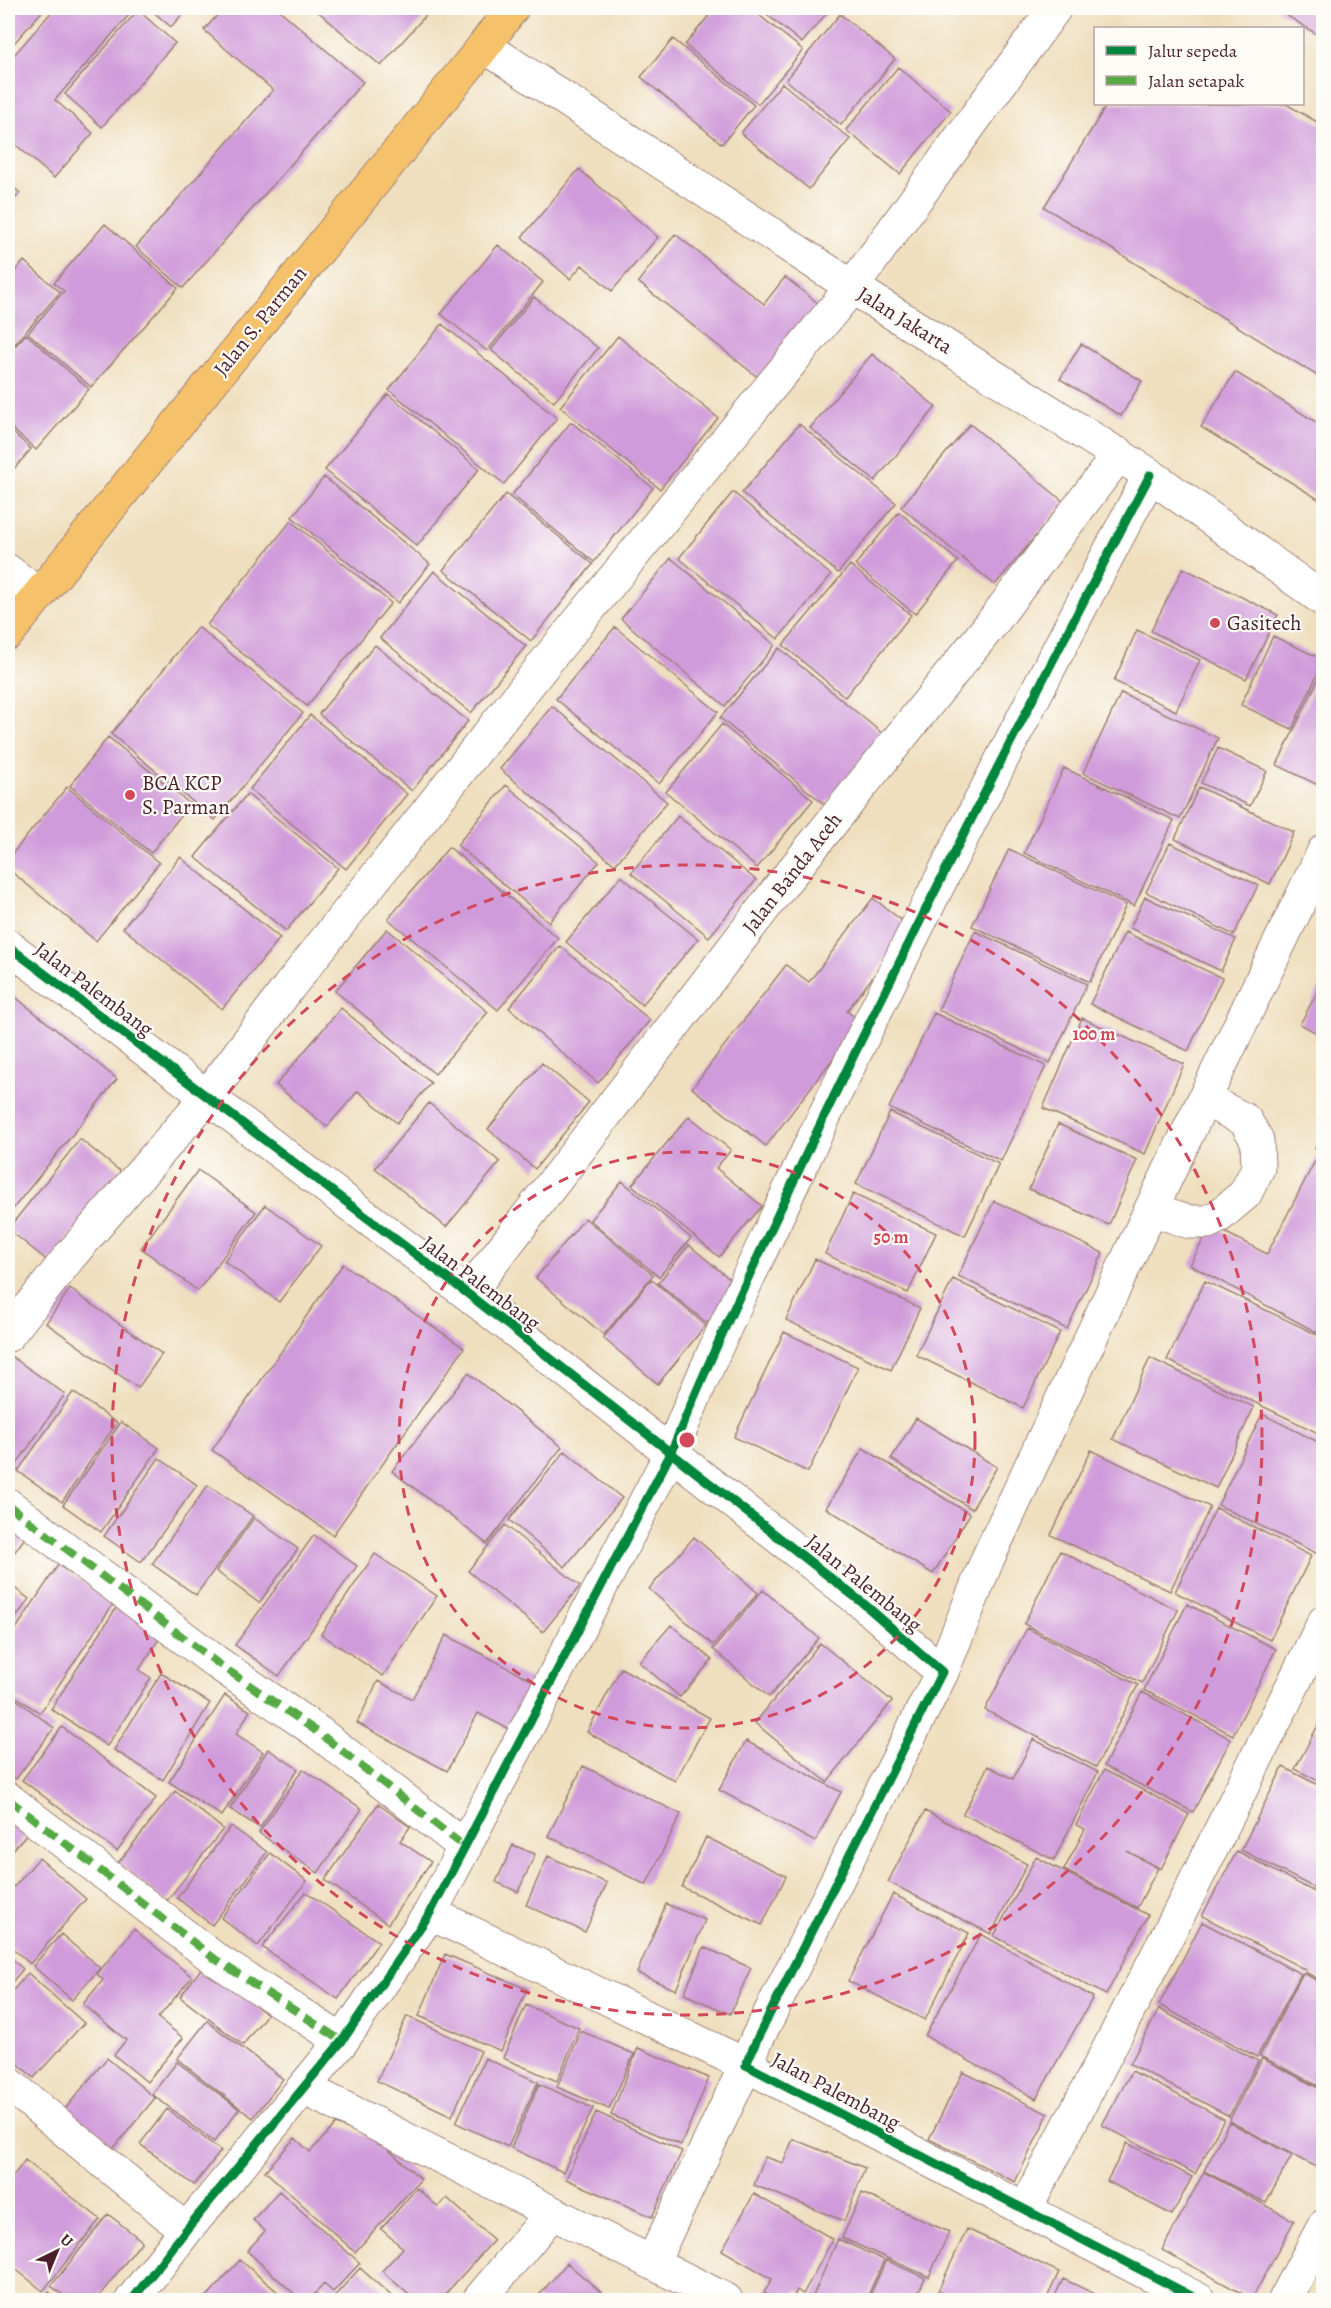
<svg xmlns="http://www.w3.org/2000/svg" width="1331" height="2308" font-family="Alegreya,serif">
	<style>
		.building { fill: #d09bda }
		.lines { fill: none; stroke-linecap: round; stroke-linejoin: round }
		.minor-casing { stroke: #9c7f75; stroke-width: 35 }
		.major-casing { stroke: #9c7f75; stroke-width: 35 }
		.minor { stroke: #fff; stroke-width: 33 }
		.major { stroke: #f5c16b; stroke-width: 33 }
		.quiet { stroke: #57aa44; stroke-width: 8; stroke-dasharray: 15 8; stroke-linecap: butt }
		.cycleway-casing { stroke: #fdfcf7; stroke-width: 13 }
		.cycleway { stroke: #00873e; stroke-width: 9 }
		.ring { fill: none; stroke: #d1495b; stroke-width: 3; stroke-dasharray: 10 8 }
		.poi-dot { fill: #d1495b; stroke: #fdfcf7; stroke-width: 2 }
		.labels { text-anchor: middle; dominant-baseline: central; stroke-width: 4.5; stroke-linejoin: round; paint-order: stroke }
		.street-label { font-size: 21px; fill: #4a1f2b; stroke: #fdfcf7 }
		.poi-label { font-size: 21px; fill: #4a1f2b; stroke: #fdfcf7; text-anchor: start }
		.centre { fill: #d1495b; stroke: #fdfcf7; stroke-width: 3 }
		.ring-label { font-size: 18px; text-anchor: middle; font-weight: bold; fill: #d1495b; stroke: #fdfcf7; stroke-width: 4.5; stroke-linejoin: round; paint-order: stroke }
	</style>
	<rect width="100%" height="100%" fill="#fdfcf7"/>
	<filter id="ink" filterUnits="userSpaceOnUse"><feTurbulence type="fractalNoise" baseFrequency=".0167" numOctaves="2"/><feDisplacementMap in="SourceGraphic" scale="12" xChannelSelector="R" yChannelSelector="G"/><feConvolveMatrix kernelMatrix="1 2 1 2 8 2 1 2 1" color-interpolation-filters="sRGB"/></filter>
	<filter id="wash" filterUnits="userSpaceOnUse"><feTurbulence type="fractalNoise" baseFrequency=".008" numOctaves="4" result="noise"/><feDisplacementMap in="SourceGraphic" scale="24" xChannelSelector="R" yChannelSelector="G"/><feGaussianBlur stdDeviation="1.35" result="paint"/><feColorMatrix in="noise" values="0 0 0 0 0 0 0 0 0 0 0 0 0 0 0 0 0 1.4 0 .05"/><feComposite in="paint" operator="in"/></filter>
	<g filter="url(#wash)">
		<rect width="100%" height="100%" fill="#efdfbf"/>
		<g id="blocks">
			<path class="building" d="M 8,8 L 45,8 L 8,50 Z
				M 55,8 L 135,8 L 55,100 L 93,133 L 54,178 L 8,138 L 8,62 Z
				M 149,8 L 188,8 L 171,27 Z
				M 224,8 L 277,8 L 363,82 L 183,288 L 136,247 L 273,90 L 204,30 Z
				M 314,8 L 432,8 L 381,66 Z
				M 715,8 L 750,8 L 803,50 L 758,104 L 685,45 Z
				M 759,8 L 831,8 L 802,43 Z
				M 1275,8 L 1324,8 L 1324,39 Z
				M 138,10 L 175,43 L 102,127 L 65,94 Z
				M 840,14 L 895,59 L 841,125 L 786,80 Z
				M 673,39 L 754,105 L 722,144 L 641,77 Z
				M 898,67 L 951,111 L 900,174 L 846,130 Z
				M 782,83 L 850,139 L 809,189 L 741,133 Z
				M 1107,104 L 1286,104 L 1324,126 L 1324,380 L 1044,207 Z
				M 579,169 L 658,237 L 612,291 L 582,265 L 570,279 L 522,237 Z
				M 8,182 L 20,193 L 8,207 Z
				M 105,224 L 178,288 L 91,387 L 28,333 L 64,291 L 54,283 Z
				M 675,234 L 764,304 L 785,277 L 819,304 L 760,379 L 638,282 Z
				M 498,245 L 543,282 L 487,351 L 441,314 Z
				M 24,261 L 60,292 L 8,352 L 8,279 Z
				M 534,297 L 598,348 L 554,402 L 491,350 Z
				M 442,324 L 557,418 L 504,484 L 389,390 Z
				M 26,334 L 89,389 L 36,450 L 8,425 L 8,354 Z
				M 618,336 L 718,418 L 660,489 L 560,407 Z
				M 1081,344 L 1142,381 L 1121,416 L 1060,379 Z
				M 872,354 L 936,407 L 875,481 L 810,428 Z
				M 1235,372 L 1324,427 L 1324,490 L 1318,499 L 1201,427 Z
				M 388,394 L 479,469 L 417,546 L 325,470 Z
				M 571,422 L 653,488 L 594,562 L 512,495 Z
				M 799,424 L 896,503 L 838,573 L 742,493 Z
				M 970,424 L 1064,502 L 995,585 L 901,507 Z
				M 8,428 L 31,449 L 8,476 Z
				M 324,477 L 430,564 L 398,603 L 292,517 Z
				M 733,492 L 831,575 L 778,639 L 679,558 Z
				M 506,494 L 593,564 L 531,641 L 443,570 Z
				M 899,512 L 958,561 L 915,614 L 855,565 Z
				M 291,521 L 391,603 L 307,706 L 207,625 Z
				M 671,558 L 775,645 L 725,706 L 621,619 Z
				M 850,565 L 911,615 L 845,697 L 783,645 Z
				M 1183,568 L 1278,615 L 1246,679 L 1151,631 Z
				M 434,571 L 526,646 L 471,713 L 380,638 Z
				M 198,627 L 303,713 L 215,820 L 111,734 Z
				M 615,627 L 718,712 L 659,784 L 556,699 Z
				M 1137,630 L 1200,660 L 1176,711 L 1114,681 Z
				M 1273,636 L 1324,660 L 1292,729 L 1241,705 Z
				M 375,645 L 468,721 L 412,791 L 319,714 Z
				M 779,648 L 883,734 L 825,805 L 720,718 Z
				M 1324,667 L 1324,788 L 1277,765 Z
				M 1121,693 L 1218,738 L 1180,819 L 1083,773 Z
				M 552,706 L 667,802 L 615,865 L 500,769 Z
				M 310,715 L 407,794 L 346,869 L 250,789 Z
				M 722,724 L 813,800 L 757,868 L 666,792 Z
				M 108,737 L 190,804 L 151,853 L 70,786 Z
				M 1218,748 L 1267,771 L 1250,806 L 1201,783 Z
				M 1064,768 L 1174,820 L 1134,906 L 1024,853 Z
				M 506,785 L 599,862 L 549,922 L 457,845 Z
				M 67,787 L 159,863 L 96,941 L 8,869 L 8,859 Z
				M 1199,787 L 1294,832 L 1270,884 L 1175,839 Z
				M 247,794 L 338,868 L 286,931 L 195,857 Z
				M 678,816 L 756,880 L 709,937 L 631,873 Z
				M 1170,843 L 1258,885 L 1234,935 L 1146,892 Z
				M 449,847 L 558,938 L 498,1010 L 388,919 Z
				M 1009,849 L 1126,905 L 1090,982 L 972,926 Z
				M 180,857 L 280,938 L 222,1009 L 123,928 Z
				M 621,876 L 698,939 L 642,1005 L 566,942 Z
				M 1145,897 L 1236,939 L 1221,971 L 1130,928 Z
				M 873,898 L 910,927 L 847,1011 L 861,1022 L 766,1146 L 692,1088 L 786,965 L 809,982 Z
				M 387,929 L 488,1012 L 435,1074 L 335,991 Z
				M 975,931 L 1087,984 L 1050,1063 L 938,1010 Z
				M 1125,932 L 1222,978 L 1188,1051 L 1090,1004 Z
				M 560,946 L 650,1020 L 598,1083 L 509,1008 Z
				M 1324,980 L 1324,1037 L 1300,1024 Z
				M 8,991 L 117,1079 L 8,1215 Z
				M 341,1008 L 431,1083 L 397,1123 L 358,1091 L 327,1127 L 276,1085 Z
				M 934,1013 L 1046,1066 L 1001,1161 L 889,1108 Z
				M 1082,1018 L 1184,1064 L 1145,1154 L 1043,1108 Z
				M 542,1063 L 589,1102 L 535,1169 L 488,1129 Z
				M 429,1103 L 500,1162 L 446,1227 L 375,1168 Z
				M 890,1112 L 999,1164 L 965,1236 L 856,1184 Z
				M 689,1116 L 731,1150 L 716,1168 L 762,1206 L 719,1257 L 632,1185 Z
				M 1058,1124 L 1137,1160 L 1109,1225 L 1029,1189 Z
				M 1324,1132 L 1324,1153 L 1315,1148 Z
				M 80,1139 L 121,1172 L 49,1262 L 8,1229 Z
				M 1318,1155 L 1324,1158 L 1322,1335 L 1190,1265 L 1211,1225 L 1267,1254 Z
				M 198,1170 L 256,1212 L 198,1291 L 141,1248 Z
				M 622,1181 L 691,1238 L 659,1277 L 590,1220 Z
				M 853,1194 L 936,1233 L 908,1293 L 825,1254 Z
				M 994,1201 L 1103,1253 L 1067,1329 L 958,1276 Z
				M 265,1205 L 321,1246 L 279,1302 L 224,1261 Z
				M 585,1218 L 653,1275 L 604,1335 L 536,1278 Z
				M 689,1245 L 738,1286 L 707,1323 L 658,1283 Z
				M 815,1259 L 920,1308 L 891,1370 L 786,1320 Z
				M 343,1264 L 464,1348 L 333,1535 L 212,1450 Z
				M 651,1279 L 706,1325 L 658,1384 L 603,1338 Z
				M 953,1279 L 1060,1332 L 1023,1408 L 916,1355 Z
				M 1205,1281 L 1324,1338 L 1324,1422 L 1318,1433 L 1167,1360 Z
				M 70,1289 L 162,1354 L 138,1388 L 46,1323 Z
				M 784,1332 L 858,1367 L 808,1472 L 734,1437 Z
				M 8,1354 L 65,1394 L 12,1471 L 8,1467 Z
				M 1150,1358 L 1254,1407 L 1216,1488 L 1113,1439 Z
				M 468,1373 L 562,1447 L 487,1544 L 392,1471 Z
				M 73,1392 L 117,1423 L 62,1502 L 18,1471 Z
				M 1262,1414 L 1324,1445 L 1322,1556 L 1218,1505 Z
				M 916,1418 L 997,1467 L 972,1509 L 891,1459 Z
				M 121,1422 L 159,1448 L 101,1532 L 63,1505 Z
				M 863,1448 L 970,1514 L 933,1574 L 826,1508 Z
				M 1091,1450 L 1210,1507 L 1170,1591 L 1051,1535 Z
				M 565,1451 L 622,1498 L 565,1567 L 509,1520 Z
				M 159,1458 L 197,1485 L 141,1562 L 104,1536 Z
				M 208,1485 L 253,1516 L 196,1595 L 152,1564 Z
				M 1216,1508 L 1311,1556 L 1270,1640 L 1175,1592 Z
				M 254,1518 L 298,1549 L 259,1603 L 216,1571 Z
				M 8,1521 L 27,1535 L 8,1561 Z
				M 505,1525 L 580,1586 L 543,1632 L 468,1571 Z
				M 314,1535 L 357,1566 L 279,1676 L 235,1645 Z
				M 694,1537 L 758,1593 L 713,1645 L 649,1589 Z
				M 1060,1551 L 1178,1610 L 1142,1683 L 1024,1624 Z
				M 375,1554 L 437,1596 L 383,1676 L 321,1634 Z
				M 58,1565 L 114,1603 L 40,1713 L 8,1691 L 8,1641 Z
				M 8,1583 L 29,1599 L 8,1629 Z
				M 763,1590 L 819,1638 L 769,1697 L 713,1649 Z
				M 120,1602 L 165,1630 L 139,1670 L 151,1678 L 107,1746 L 51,1709 Z
				M 1187,1604 L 1276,1649 L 1233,1735 L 1144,1690 Z
				M 671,1625 L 712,1660 L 680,1697 L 639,1662 Z
				M 1027,1628 L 1138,1685 L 1096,1767 L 985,1710 Z
				M 446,1635 L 535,1682 L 510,1730 L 478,1713 L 447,1771 L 357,1723 L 378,1681 L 412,1699 Z
				M 820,1643 L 892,1701 L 827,1782 L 755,1723 Z
				M 621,1668 L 710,1718 L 675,1781 L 587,1732 Z
				M 161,1673 L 210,1703 L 163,1780 L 114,1750 Z
				M 1142,1692 L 1231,1739 L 1193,1812 L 1104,1766 Z
				M 8,1693 L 54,1728 L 16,1779 L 8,1773 Z
				M 225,1695 L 250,1711 L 236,1734 L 263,1752 L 222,1816 L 169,1782 Z
				M 1324,1714 L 1324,1784 L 1295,1769 Z
				M 62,1727 L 156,1798 L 117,1851 L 22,1780 Z
				M 1033,1739 L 1098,1772 L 1054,1860 L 963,1814 L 988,1766 L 1013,1779 Z
				M 746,1741 L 841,1792 L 815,1842 L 719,1790 Z
				M 268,1749 L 298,1769 L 260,1828 L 230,1809 Z
				M 583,1766 L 681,1814 L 646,1885 L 548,1836 Z
				M 1283,1767 L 1324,1788 L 1324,1893 L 1241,1850 Z
				M 303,1769 L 362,1809 L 318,1873 L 259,1833 Z
				M 1104,1770 L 1189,1814 L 1161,1869 L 1127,1851 L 1158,1868 L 1137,1908 L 1064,1870 L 1085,1829 L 1076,1825 Z
				M 175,1791 L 223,1829 L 166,1902 L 118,1863 Z
				M 378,1804 L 410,1827 L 400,1841 L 431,1862 L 388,1924 L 325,1880 Z
				M 8,1810 L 30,1830 L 8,1856 Z
				M 925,1811 L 1027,1864 L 991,1934 L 888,1882 Z
				M 231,1826 L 267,1852 L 212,1925 L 177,1898 Z
				M 706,1837 L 786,1876 L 762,1925 L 682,1887 Z
				M 513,1845 L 535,1854 L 518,1892 L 496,1882 Z
				M 1237,1851 L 1324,1897 L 1324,1982 L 1305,1972 L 1306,1970 L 1202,1916 Z
				M 270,1853 L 307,1881 L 258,1946 L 221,1918 Z
				M 548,1856 L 607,1883 L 585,1932 L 526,1905 Z
				M 1036,1857 L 1148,1915 L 1106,1995 L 994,1936 Z
				M 39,1858 L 86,1899 L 30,1964 L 8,1944 L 8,1881 L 14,1887 Z
				M 306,1892 L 379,1942 L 338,1999 L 262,1947 Z
				M 893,1894 L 969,1933 L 925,2020 L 848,1981 Z
				M 666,1904 L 705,1920 L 676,1990 L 637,1973 Z
				M 1202,1922 L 1301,1974 L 1257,2057 L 1159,2005 Z
				M 134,1929 L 192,1977 L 158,2018 L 183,2038 L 147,2082 L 114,2055 L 126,2040 L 83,2004 L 103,1980 L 97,1974 Z
				M 61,1934 L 100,1968 L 72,2000 L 33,1966 Z
				M 981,1934 L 1093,1997 L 1036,2099 L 925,2036 Z
				M 704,1947 L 751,1968 L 730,2014 L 684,1994 Z
				M 445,1954 L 527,1989 L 501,2051 L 419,2016 Z
				M 8,1955 L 23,1969 L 8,1987 Z
				M 203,1966 L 267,2014 L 243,2045 L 180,1997 Z
				M 28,1973 L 84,2023 L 34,2078 L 8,2055 L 8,1996 Z
				M 1303,1973 L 1324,1984 L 1324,2089 L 1260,2056 Z
				M 526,2005 L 579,2028 L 557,2081 L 503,2058 Z
				M 1159,2009 L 1258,2061 L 1229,2116 L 1130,2064 Z
				M 407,2016 L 481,2051 L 452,2116 L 377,2081 Z
				M 207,2021 L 283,2079 L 253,2118 L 177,2059 Z
				M 581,2031 L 634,2054 L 609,2109 L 557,2087 Z
				M 638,2048 L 709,2078 L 681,2145 L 611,2115 Z
				M 107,2058 L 155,2098 L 108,2155 L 60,2115 Z
				M 485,2058 L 538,2082 L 508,2147 L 456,2123 Z
				M 1262,2058 L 1324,2091 L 1324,2163 L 1320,2169 L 1229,2121 Z
				M 177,2062 L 239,2109 L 214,2142 L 152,2094 Z
				M 1132,2071 L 1224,2119 L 1195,2174 L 1102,2125 Z
				M 963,2072 L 1048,2114 L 1015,2182 L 929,2139 Z
				M 539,2084 L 593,2108 L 563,2172 L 511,2148 Z
				M 167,2109 L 221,2151 L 194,2185 L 140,2144 Z
				M 596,2112 L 682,2151 L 652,2217 L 566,2179 Z
				M 1229,2122 L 1292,2155 L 1266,2203 L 1204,2171 Z
				M 336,2124 L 380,2142 L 421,2179 L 355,2252 L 265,2171 L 295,2138 L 310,2152 Z
				M 793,2139 L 865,2168 L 844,2221 L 754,2185 L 765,2157 L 783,2163 Z
				M 1127,2143 L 1192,2177 L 1172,2215 L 1107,2181 Z
				M 25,2160 L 100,2219 L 43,2291 L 8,2263 L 8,2183 Z
				M 1204,2172 L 1294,2221 L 1252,2299 L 1162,2250 Z
				M 417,2188 L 438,2207 L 447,2198 L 494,2240 L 440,2300 L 415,2300 L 382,2271 L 403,2248 L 381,2229 Z
				M 279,2191 L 360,2263 L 333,2292 L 324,2284 L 309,2300 L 301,2300 L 247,2251 L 265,2231 L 253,2220 Z
				M 862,2193 L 949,2232 L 929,2277 L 842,2238 Z
				M 754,2194 L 833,2239 L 803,2294 L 797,2290 L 792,2300 L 778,2300 L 764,2293 L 772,2279 L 722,2250 Z
				M 108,2214 L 142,2241 L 96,2300 L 70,2300 L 51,2286 Z
				M 967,2229 L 1059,2272 L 1046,2300 L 959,2300 L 938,2291 Z
				M 838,2239 L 884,2260 L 866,2300 L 819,2300 L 812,2298 Z
				M 240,2260 L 287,2300 L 204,2300 Z
				M 886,2260 L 925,2278 L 915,2300 L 868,2300 Z
				M 567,2263 L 610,2300 L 535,2300 Z
				M 360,2268 L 396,2300 L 331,2300 Z
				M 1063,2279 L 1108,2300 L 1053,2300 Z
				M 49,2292 L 59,2300 L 43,2300 Z"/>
		</g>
	</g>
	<g filter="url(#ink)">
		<use href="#blocks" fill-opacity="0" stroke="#9c7f75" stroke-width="1.5"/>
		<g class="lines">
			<defs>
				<path id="minor" d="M 484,46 L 852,287 L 1150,475 L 1324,600
					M 8,571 L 39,595
					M 8,946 L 468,1294 L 864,1604 L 942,1672 L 757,2039 L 746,2065 L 1199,2300
					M 1151,1209 L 1190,1222 L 1208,1222 L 1219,1216 L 1245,1194 L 1258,1168 L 1257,1140 L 1245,1120 L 1204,1099
					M 468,1294 L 783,883 L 992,623 L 1119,454
					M 8,1335 L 70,1256 L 206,1098 L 288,988 L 549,658 L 852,287 L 1055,8
					M 8,1505 L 216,1662 L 319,1733 L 465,1847
					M 942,1672 L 988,1558 L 1151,1209 L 1324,851
					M 8,1799 L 215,1959 L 342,2041
					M 430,1913 L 746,2065 L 652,2263
					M 8,2083 L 186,2230
					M 304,2088 L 726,2300
					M 1025,2210 L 1189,1894 L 1324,1622
					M 132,2300 L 186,2230 L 342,2041 L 430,1913 L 671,1453 C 713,1348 763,1247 811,1144 C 919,918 1033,696 1150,475
					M 479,2300 L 552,2213
					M 1285,2300 L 1324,2226"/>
				<path id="major" d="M 8,633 L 484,46 L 512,8"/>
			</defs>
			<use href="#minor" class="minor-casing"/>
			<use href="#major" class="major-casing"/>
			<use href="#minor" class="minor"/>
			<use href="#major" class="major"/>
			<path class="quiet" d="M 8,1505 L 216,1662 L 319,1733 L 465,1847
				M 8,1799 L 215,1959 L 342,2041"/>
			<defs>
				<path id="cycleway" d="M 8,946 L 468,1294 L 864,1604 L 942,1672 L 757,2039 L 746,2065 L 1199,2300
					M 132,2300 L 186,2230 L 342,2041 L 430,1913 L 671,1453 C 713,1348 763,1247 811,1144 C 919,918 1033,696 1150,475"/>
			</defs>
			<use href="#cycleway" class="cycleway-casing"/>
			<use href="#cycleway" class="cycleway"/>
		</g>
	</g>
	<g class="ring">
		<circle cx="687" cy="1440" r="288"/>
		<circle cx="687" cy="1440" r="575"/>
	</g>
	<g class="poi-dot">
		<circle cx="1215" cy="623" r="6"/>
		<circle cx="130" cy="795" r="6"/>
	</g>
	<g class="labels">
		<g class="street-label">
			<text transform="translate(905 320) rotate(32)">Jalan Jakarta</text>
			<text transform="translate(260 321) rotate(-51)">Jalan S. Parman</text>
			<text transform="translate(792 873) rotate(-52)">Jalan Banda Aceh</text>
			<text transform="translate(94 989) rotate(37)">Jalan Palembang</text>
			<text transform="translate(481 1283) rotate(37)">Jalan Palembang</text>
			<text transform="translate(864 1583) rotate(39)">Jalan Palembang</text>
			<text transform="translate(836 2091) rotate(28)">Jalan Palembang</text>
		</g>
		<g class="poi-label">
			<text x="1227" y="623">Gasitech</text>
			<text x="142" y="783">BCA KCP<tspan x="142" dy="24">S. Parman</tspan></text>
		</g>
	</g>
	<circle cx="687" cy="1440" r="9" class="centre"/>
	<g class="ring-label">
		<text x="1094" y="1040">100 m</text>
		<text x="891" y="1243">50 m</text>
	</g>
	<rect width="1331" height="2308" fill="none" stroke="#fdfcf7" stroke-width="30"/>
	<rect x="1094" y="27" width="210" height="78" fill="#fdfcf7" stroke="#b5a4a5" stroke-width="1.5"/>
	<rect x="1106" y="46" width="30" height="9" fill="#00873e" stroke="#b5a4a5" stroke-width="1.5"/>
	<text x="1148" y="57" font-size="18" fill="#4a1f2b">Jalur sepeda</text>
	<rect x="1106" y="76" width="30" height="9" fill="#57aa44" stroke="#b5a4a5" stroke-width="1.5"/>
	<text x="1148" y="87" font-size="18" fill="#4a1f2b">Jalan setapak</text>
	<g transform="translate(57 2251) rotate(43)" stroke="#fdfcf7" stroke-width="4.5" paint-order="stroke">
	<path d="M0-4.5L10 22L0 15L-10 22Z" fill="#4a1f2b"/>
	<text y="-9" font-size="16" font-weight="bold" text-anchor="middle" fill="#4a1f2b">U</text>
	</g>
</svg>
